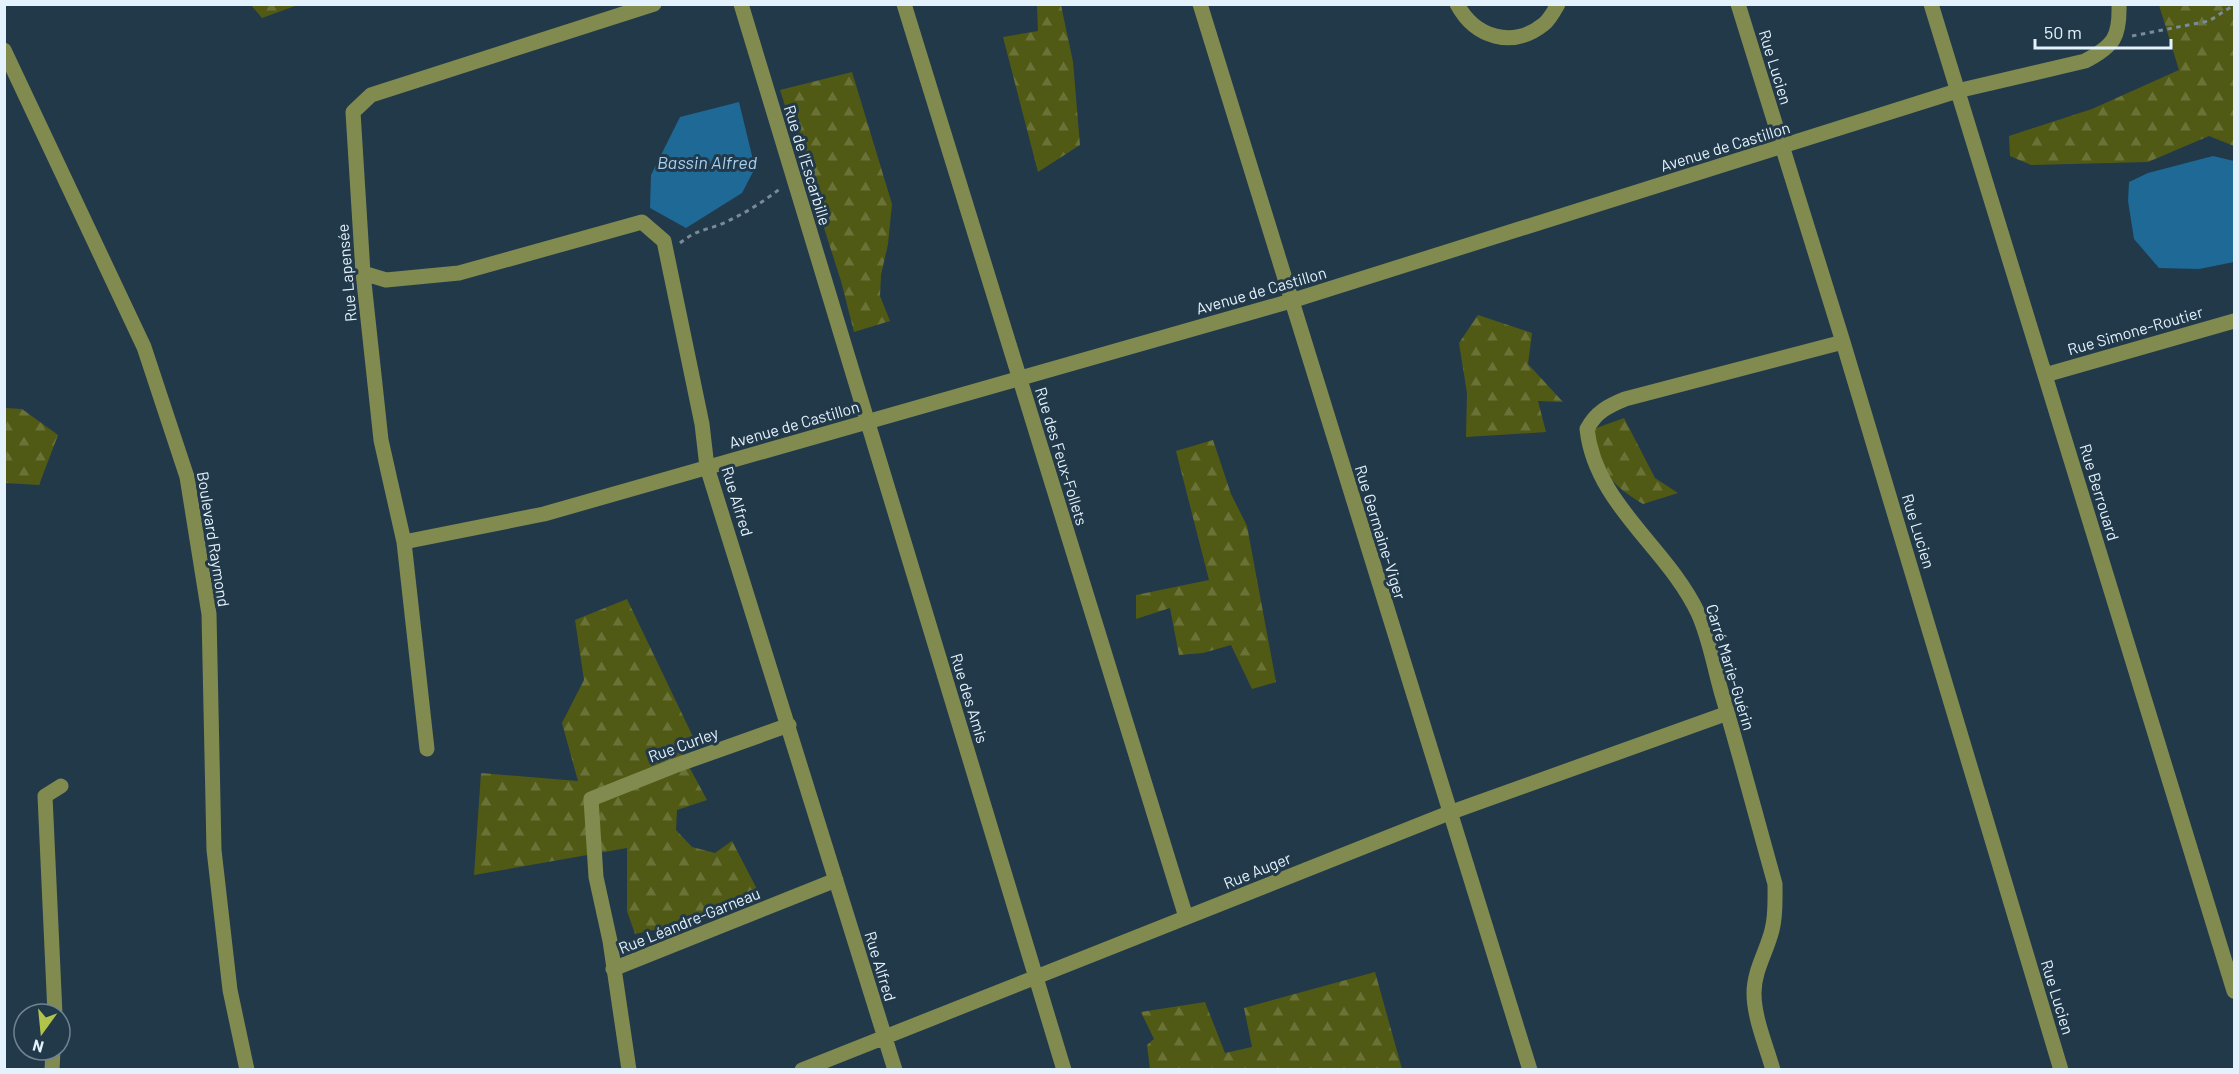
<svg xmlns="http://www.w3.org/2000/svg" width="2239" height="1074" font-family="Barlow,sans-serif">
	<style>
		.forest { fill: url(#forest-firs) }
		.water { fill: #1e6996 }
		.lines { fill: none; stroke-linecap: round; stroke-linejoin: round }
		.path { stroke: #788b99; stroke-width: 3; stroke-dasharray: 4.5 4.5; stroke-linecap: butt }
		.minor { stroke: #818b4f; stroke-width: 15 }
		.labels { text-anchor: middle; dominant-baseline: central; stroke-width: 6; stroke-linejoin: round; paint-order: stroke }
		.street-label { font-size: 16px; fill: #e4f2fd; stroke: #22394a }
		.water-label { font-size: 18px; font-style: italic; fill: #a6d0f0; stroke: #22394a }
	</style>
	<defs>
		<pattern id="forest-firs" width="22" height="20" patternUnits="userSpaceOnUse" patternTransform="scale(1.5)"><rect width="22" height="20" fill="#515a15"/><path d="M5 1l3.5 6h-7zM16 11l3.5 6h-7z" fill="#6a7238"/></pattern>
	</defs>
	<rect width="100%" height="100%" fill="#22394a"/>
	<path class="forest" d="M 251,5 L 328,5 L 295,6 L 262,18 Z
		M 1037,5 L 1061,5 L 1073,62 L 1080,145 L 1038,172 L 1003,37 L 1038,31 Z
		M 2159,5 L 2234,5 L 2234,146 L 2209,136 L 2148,162 L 2031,165 L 2010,156 L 2009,136 L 2092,109 L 2179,70 Z
		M 852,72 L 892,204 L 888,244 L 881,275 L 880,296 L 890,321 L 854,332 L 841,281 L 780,90 Z
		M 1478,315 L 1532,333 L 1528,364 L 1563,402 L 1538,401 L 1546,432 L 1466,437 L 1467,393 L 1459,343 Z
		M 5,408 L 22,409 L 58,435 L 39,485 L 5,483 Z
		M 1624,418 L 1655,478 L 1678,493 L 1643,504 C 1604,481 1605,470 1591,430 Z
		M 1213,440 L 1231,494 L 1247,526 L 1276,682 L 1252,689 L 1231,645 L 1203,653 L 1179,655 L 1170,608 L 1136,619 L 1136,595 L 1209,580 L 1176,451 Z
		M 627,599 L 696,743 L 679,748 L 707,800 L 677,810 L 676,830 L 692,847 L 715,853 L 732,841 L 759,893 L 658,929 L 635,934 L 627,911 L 627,848 L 474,875 L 481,773 L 578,781 L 562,723 L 584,680 L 575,620 Z
		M 1375,972 L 1402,1069 L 1150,1069 L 1147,1045 L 1154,1039 L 1141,1012 L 1205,1002 L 1225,1053 L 1252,1047 L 1244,1008 Z"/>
	<path class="water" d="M 739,102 L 755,168 L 742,193 L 686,228 L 650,208 L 651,175 L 680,117 Z
		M 2213,156 L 2234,161 L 2234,262 L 2199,269 L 2159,268 L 2134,239 L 2128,201 L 2129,182 L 2148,173 Z"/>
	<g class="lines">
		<path class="path" d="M 2132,36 L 2209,21 L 2234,5
			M 680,243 C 695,231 702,231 719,225 C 741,216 763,202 781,188"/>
		<path class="minor" d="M 741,4 L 1064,1070
			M 904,4 L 1186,917
			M 1200,4 L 1530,1070
			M 1457,4 C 1475,38 1513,49 1544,24 C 1550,19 1554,11 1558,4
			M 1738,4 L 1843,342 L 2061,1070
			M 1931,4 L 2234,991
			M 4,50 L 144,347 L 187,477 L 209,614 L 214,850 L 230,990 L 247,1070
			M 363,273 L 386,280 L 459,273 L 642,222 L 664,241 L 702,424 L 707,467 L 895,1070
			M 2045,375 L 2234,321
			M 404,542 L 544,514 L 1291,301 L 1957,91 L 2085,61 C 2114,46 2120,37 2119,4
			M 427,749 L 404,542 L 381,440 L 363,273 L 353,112 L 371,95 L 654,4
			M 613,969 L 836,880
			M 55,1014 L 45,796 L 61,786
			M 52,1070 L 53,1050
			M 629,1070 L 610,941 L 596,877 L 591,799 L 674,766 L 789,725
			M 802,1070 L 1449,813 L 1728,713
			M 1773,1070 C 1766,1045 1754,1018 1754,993 C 1754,970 1767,951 1772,930 C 1776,915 1775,900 1775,884 C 1757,820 1740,755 1721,691 C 1714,666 1709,637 1698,613 C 1667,547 1595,504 1587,429 C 1596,412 1608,406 1625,399 L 1843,342"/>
	</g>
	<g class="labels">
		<g class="street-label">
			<text transform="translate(1776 67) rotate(73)">Rue Lucien</text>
			<text transform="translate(1725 146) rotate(-17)">Avenue de Castillon</text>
			<text transform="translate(808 165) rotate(73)">Rue de l'Escarbille</text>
			<text transform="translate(346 273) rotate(-95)">Rue Lapensée</text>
			<text transform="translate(1261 290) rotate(-16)">Avenue de Castillon</text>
			<text transform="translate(2135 330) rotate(-16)">Rue Simone-Routier</text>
			<text transform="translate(794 424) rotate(-16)">Avenue de Castillon</text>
			<text transform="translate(1062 456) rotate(73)">Rue des Feux-Follets</text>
			<text transform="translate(2100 492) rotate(73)">Rue Berrouard</text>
			<text transform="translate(738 501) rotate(73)">Rue Alfred</text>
			<text transform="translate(1919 531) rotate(73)">Rue Lucien</text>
			<text transform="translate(1381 532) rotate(73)">Rue Germaine-Viger</text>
			<text transform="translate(214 539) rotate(81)">Boulevard Raymond</text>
			<text transform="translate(1731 667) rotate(73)">Carré Marie-Guérin</text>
			<text transform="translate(970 698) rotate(73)">Rue des Amis</text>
			<text transform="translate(683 744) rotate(-20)">Rue Curley</text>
			<text transform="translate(1257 870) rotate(-22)">Rue Auger</text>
			<text transform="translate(689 920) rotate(-22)">Rue Léandre-Garneau</text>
			<text transform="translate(881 966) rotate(73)">Rue Alfred</text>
			<text transform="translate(2058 997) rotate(73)">Rue Lucien</text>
		</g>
		<g class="water-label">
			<text x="707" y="162">Bassin Alfred</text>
		</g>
	</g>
	<rect width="2239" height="1074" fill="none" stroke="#e4f2fd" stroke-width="12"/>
	<g transform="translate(42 1032) rotate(195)"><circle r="28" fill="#22394a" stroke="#708392" stroke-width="1.5"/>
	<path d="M0-4.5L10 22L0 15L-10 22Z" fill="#b2c34b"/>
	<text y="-9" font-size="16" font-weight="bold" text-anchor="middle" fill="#e4f2fd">N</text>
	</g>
	<path d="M2035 39v9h136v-9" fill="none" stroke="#e4f2fd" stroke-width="3"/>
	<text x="2044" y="39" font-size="18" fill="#e4f2fd" stroke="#22394a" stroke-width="4.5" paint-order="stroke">50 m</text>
</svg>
